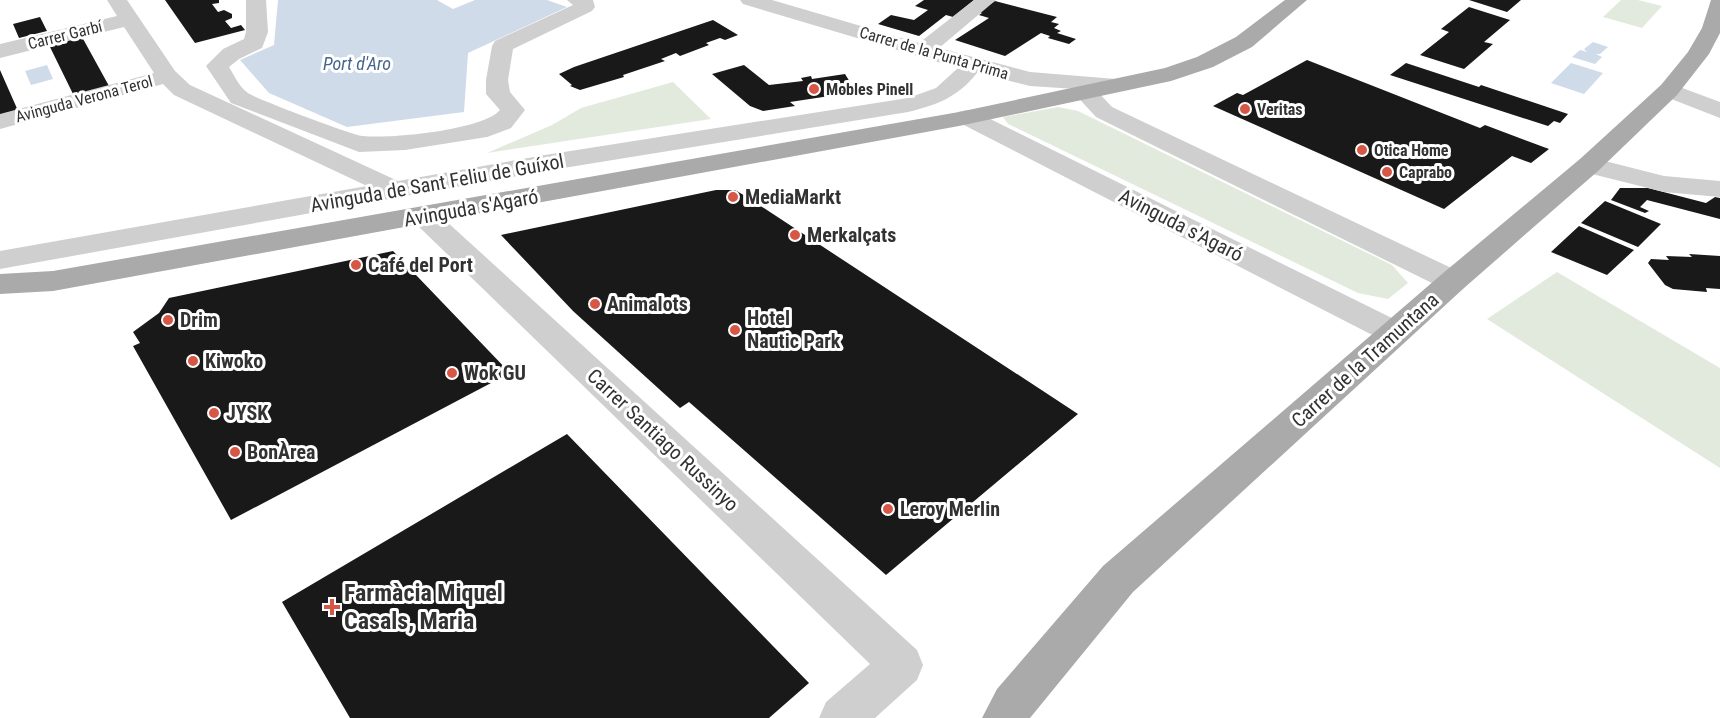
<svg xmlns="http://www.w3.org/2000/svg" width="1720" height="718" font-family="'Roboto Condensed',sans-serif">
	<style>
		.green { fill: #e2eade }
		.water { fill: #d0dbea }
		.building { fill: #191919 }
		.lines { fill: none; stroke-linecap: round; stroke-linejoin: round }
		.minor { fill: #cfcfcf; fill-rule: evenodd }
		.major { fill: #aaa; fill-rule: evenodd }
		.poi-dot { fill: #d65746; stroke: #fff; stroke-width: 2 }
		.labels { text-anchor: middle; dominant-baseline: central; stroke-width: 6; stroke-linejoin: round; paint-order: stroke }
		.far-street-label { font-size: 16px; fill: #323232; stroke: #fff }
		.far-poi-label { font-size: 16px; font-weight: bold; fill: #323232; stroke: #fff; text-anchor: start }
		.far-water-label { font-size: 18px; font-style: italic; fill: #46648d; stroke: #fff }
		.street-label { font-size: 20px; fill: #323232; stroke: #fff }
		.poi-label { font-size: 20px; font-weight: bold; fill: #323232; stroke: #fff; text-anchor: start }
		.near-poi-label { font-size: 24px; font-weight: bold; fill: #323232; stroke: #fff; text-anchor: start }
	</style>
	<rect width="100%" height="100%" fill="#fff"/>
	<path class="green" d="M 1621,0 L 1638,0 L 1662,6 L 1642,28 L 1603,17 Z
		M 673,82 L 711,119 L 487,153 L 552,125 L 581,108 Z
		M 1058,107 L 1078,111 L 1392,265 L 1408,283 L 1388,299 L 1358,293 L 1008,124 L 1003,117 Z
		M 1557,272 L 1720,368 L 1720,468 L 1487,319 Z"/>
	<path class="water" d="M 278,0 L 437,0 L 453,9 L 475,0 L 547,0 L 567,7 L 468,53 L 464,112 L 347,127 L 269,93 L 240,60 L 274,45 Z
		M 1593,42 L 1608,47 L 1600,54 L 1596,54 L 1602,57 L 1595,64 L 1572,57 L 1580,50 L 1587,52 L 1584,49 Z
		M 1571,63 L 1603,73 L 1584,94 L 1551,83 Z
		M 47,65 L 53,79 L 31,85 L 25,71 Z"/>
	<path class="building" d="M 165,0 L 219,0 L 219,3 L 212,4 L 218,12 L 224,10 L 232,14 L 232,18 L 225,21 L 231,28 L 241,25 L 245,30 L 195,43 Z
		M 924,0 L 974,0 L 953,17 L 946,15 L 919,36 L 878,24 L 891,15 L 914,20 L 928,10 L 915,6 Z
		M 1469,0 L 1521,0 L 1507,12 Z
		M 995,1 L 1057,17 L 1051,22 L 1059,24 L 1054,28 L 1061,31 L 1057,33 L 1076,39 L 1069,44 L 1048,38 L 1050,36 L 1041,33 L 1005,56 L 955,40 L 989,18 L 979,15 L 982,13 L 978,12 Z
		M 1469,7 L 1510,20 L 1484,42 L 1493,44 L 1464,69 L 1420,55 L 1449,32 L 1441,29 Z
		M 40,17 L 47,31 L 19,38 L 13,24 Z
		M 713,20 L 738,35 L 725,40 L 720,38 L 706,43 L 709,45 L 680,56 L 676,53 L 661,59 L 665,61 L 623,75 L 624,77 L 580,90 L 570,86 L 572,85 L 559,74 L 574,67 Z
		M 82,37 L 109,86 L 74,96 L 49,45 Z
		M 1307,60 L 1480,128 L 1485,125 L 1549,149 L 1531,163 L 1512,156 L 1444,209 L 1213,106 L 1237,93 L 1243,95 Z
		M 1406,63 L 1479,87 L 1481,85 L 1568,114 L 1560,123 L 1554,121 L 1548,126 L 1390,75 Z
		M 744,65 L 769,85 L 803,81 L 801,78 L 811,76 L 812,79 L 845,74 L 856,92 L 790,102 L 795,106 L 763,111 L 750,106 L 712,74 Z
		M 0,70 L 19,113 L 0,118 Z
		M 1620,188 L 1648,188 L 1706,203 L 1715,197 L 1720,198 L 1720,219 L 1647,200 L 1640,207 L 1649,211 L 1645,213 L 1611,200 Z
		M 716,190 L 735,190 L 747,197 L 1078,414 L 886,575 L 689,402 L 680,408 L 573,311 L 501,235 Z
		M 1605,201 L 1661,224 L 1638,247 L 1581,223 Z
		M 1579,226 L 1604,237 L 1634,250 L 1607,275 L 1551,252 Z
		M 393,251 L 510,373 L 231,520 L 133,346 L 140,343 L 133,332 L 159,313 L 169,298 Z
		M 1689,254 L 1720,256 L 1720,289 L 1706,288 L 1707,292 L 1673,289 L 1665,285 L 1648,263 L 1651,259 L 1669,260 L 1666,256 L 1692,257 Z
		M 567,434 L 809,683 L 769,718 L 350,718 L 282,602 Z"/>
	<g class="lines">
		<path class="minor" d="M 107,0 L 127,0 L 175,71 L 190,85 L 398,181 L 545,155 L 908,98 L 936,88 L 958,68 L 743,4 L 740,0 L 772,0 L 919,43 L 974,0 L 996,0 L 939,48 L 1030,72 L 1116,79 L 1119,84 L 1116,89 L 1096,90 L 1112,107 L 1464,274 L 1468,281 L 1464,288 L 1453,291 L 1442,288 L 1096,117 L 1073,92 L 1076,89 L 1030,86 L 977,73 C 958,97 937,105 908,112 L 545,171 L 0,269 L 0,251 L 367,186 L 174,95 L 163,84 L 0,129 L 0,114 L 154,73 L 124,27 L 0,58 L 0,44 L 117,16 Z
			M 246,0 L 266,0 L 268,32 L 262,48 L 239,59 L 229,67 C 234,75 240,88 248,93 C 254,98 355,136 363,136 C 391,139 483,130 500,110 L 486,94 L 486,80 L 492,46 L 495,41 L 573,5 L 567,0 L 593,0 L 595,7 L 592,11 L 513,49 L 508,80 L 510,92 L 525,110 L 511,128 L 487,137 L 405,150 L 359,152 L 231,103 L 206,66 L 223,49 L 244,39 L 246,32 Z
			M 1669,83 L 1720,102 L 1720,118 L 1661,95 L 1657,90 L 1661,85 Z
			M 967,110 L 976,112 L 1406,325 L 1411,333 L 1406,341 L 1395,344 L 1384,341 L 958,122 L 955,117 L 958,112 Z
			M 1589,157 L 1664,176 L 1720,181 L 1720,197 L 1664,192 L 1580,171 L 1576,165 L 1580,159 Z
			M 424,208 L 434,210 L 917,650 L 923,665 L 917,680 L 875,718 L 819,718 L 826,702 L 870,664 L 414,222 L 410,216 L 414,210 Z"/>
		<path class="major" d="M 1285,0 L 1307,0 L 1252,47 L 1213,67 L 1171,81 L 959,126 L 53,291 L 0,294 L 0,274 L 53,271 L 959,112 L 1165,68 L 1197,57 L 1236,37 Z
			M 1711,0 L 1720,0 L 1720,33 L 1709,54 L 1677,95 L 1598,171 L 1464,288 L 1133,592 L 1030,718 L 982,718 L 997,689 L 1103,566 L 1442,274 L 1580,159 L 1661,85 L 1688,52 L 1702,28 Z"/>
	</g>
	<g class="poi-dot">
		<circle cx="814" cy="89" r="6"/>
		<circle cx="1245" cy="109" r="6"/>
		<circle cx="1362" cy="150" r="6"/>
		<circle cx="1387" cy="172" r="6"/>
		<circle cx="733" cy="197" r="6"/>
		<circle cx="795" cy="235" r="6"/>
		<circle cx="356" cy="265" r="6"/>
		<circle cx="595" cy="304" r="6"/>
		<circle cx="168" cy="320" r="6"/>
		<circle cx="735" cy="330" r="6"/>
		<circle cx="193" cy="361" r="6"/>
		<circle cx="452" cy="373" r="6"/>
		<circle cx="214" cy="413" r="6"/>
		<circle cx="235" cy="452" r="6"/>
		<circle cx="888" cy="509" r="6"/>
		<path d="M329 598h6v6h6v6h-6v6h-6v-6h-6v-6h6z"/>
	</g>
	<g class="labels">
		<g class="far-street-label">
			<text transform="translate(65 35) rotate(-14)">Carrer Garbí</text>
			<text transform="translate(934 53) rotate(16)">Carrer de la Punta Prima</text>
			<text transform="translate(84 99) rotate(-15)">Avinguda Verona Terol</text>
		</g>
		<g class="far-poi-label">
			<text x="826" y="89">Mobles Pinell</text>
			<text x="1257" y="109">Veritas</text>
			<text x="1374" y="150">Otica Home</text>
			<text x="1399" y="172">Caprabo</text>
		</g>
		<g class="far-water-label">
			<text x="357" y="63">Port d'Aro</text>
		</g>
		<g class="street-label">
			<text transform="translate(437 183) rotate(-10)">Avinguda de Sant Feliu de Guíxol</text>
			<text transform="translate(471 208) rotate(-10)">Avinguda s'Agaró</text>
			<text transform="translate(1181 225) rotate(27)">Avinguda s'Agaró</text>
			<text transform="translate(1365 360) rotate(-42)">Carrer de la Tramuntana</text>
			<text transform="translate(663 440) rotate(43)">Carrer Santiago Russinyo</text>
		</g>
		<g class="poi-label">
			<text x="745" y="197">MediaMarkt</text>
			<text x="807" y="235">Merkalçats</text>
			<text x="368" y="265">Café del Port</text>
			<text x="607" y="304">Animalots</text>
			<text x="747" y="318">Hotel<tspan x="747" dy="23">Nautic Park</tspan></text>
			<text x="180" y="320">Drim</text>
			<text x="205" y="361">Kiwoko</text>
			<text x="464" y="373">Wok GU</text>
			<text x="226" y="413">JYSK</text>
			<text x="247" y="452">BonÀrea</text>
			<text x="900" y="509">Leroy Merlin</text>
		</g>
		<g class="near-poi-label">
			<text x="344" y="593">Farmàcia Miquel<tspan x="344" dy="28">Casals, Maria</tspan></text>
		</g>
	</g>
</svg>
